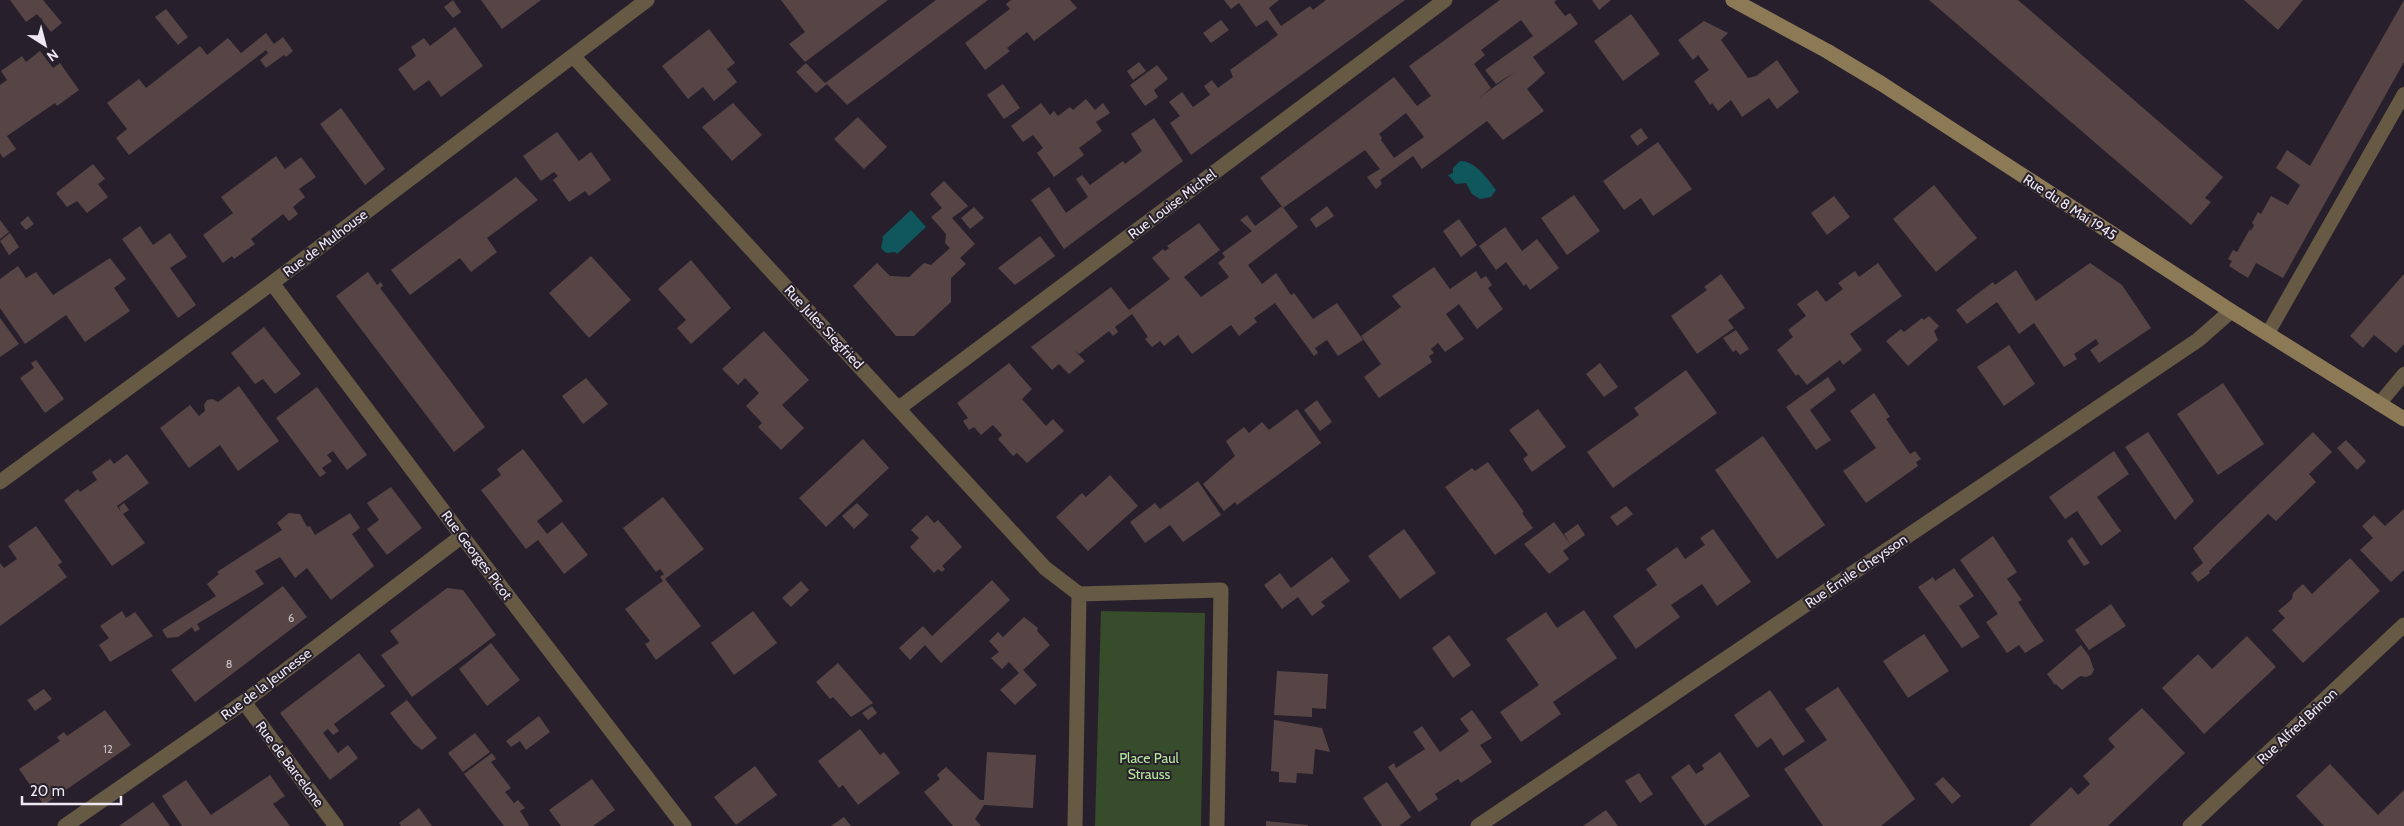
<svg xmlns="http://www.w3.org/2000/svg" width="2404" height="826" font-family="Cabin,sans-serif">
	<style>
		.green { fill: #364c2a }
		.water { fill: #0f575c }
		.building { fill: #574545; fill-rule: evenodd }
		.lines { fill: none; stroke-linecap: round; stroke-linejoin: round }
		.lane { stroke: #665a44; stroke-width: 14 }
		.street { stroke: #665a44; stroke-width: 15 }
		.secondary { stroke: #8c7955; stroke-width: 15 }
		.labels { text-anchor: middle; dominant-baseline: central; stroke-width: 4; stroke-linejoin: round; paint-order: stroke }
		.number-label { font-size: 11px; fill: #c8bfc6 }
		.street-label { font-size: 14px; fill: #ede8f1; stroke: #27202c }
		.park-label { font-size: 14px; fill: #b5e79b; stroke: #27202c }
	</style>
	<rect width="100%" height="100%" fill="#27202c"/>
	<path class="green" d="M 1101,611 L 1205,613 L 1201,826 L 1095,826 Z"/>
	<path class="water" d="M 1460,161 C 1474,160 1488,179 1496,190 L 1491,197 L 1480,199 L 1472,194 L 1466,183 L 1456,184 L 1448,175 L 1453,173 L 1453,168 Z
		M 911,210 L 926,227 L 897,254 L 895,252 L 886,253 L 881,248 L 883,239 L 882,237 Z"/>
	<path class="building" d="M 10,0 L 43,0 L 62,23 L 51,32 L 37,14 L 26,22 Z
		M 453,0 L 461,12 L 453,18 L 444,7 Z
		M 481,0 L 541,0 L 502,29 Z
		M 781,0 L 888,0 L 805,62 L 789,44 L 805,32 Z
		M 936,0 L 988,0 L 847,105 L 827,84 L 816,93 L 796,72 L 806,63 L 825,83 Z
		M 1011,0 L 1070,0 L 1077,8 L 1034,41 L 1027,32 L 1007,48 L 1010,51 L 985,70 L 965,43 L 1010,9 L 1006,4 Z
		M 1224,0 L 1279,0 L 1269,8 L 1281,26 L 1310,6 L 1313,10 L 1326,0 L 1405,0 L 1191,155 L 1170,123 L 1180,116 L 1169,102 L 1182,92 L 1193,107 L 1210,95 L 1204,86 L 1212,80 L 1218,88 L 1233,77 L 1230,70 L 1278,35 L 1267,20 L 1256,27 L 1239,3 L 1231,9 Z
		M 1500,0 L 1557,0 L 1554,2 L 1565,16 L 1570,13 L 1578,24 L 1533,57 L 1545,73 L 1527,89 L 1544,111 L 1503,140 L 1487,121 L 1422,169 L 1413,156 L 1380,180 L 1382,184 L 1376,189 L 1367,177 L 1380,169 L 1365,150 L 1283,208 L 1260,178 L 1394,77 L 1417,106 L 1431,96 L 1409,66 ZM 1521,20 L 1533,36 L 1485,70 L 1496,84 L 1515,72 L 1480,97 L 1491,88 L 1474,64 L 1485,55 L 1481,50 ZM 1406,113 L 1424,137 L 1394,158 L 1381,140 L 1382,138 L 1379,134 Z
		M 1592,0 L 1611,0 L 1599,10 Z
		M 1929,0 L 2018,0 L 2223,177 L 2205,198 L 2211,202 L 2191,225 Z
		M 2244,0 L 2303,0 L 2278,30 Z
		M 2404,0 L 2404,62 L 2283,278 L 2256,263 L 2248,278 L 2229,266 L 2232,261 L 2228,259 L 2233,250 L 2237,252 L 2250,229 L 2251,231 L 2254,225 L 2252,223 L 2258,212 L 2261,214 L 2271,196 L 2288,205 L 2300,185 L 2276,168 L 2287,150 L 2310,166 Z
		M 166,9 L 188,37 L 178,45 L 155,17 Z
		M 1631,14 L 1660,54 L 1623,81 L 1594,41 Z
		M 1221,20 L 1229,30 L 1211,43 L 1203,33 Z
		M 1704,21 L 1728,33 L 1721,40 L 1748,78 L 1756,76 L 1777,60 L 1799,92 L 1777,109 L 1769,98 L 1742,117 L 1731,100 L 1718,111 L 1712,103 L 1710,105 L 1694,81 L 1709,70 L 1698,55 L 1693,60 L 1678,40 Z
		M 455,27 L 483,66 L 441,97 L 429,80 L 414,91 L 398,69 L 416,56 L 411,47 L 424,38 L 430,46 Z
		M 709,29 L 735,63 L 727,69 L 737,82 L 714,101 L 703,87 L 688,99 L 662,66 Z
		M 266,33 L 274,44 L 283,37 L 293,51 L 286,57 L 284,55 L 266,68 L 260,60 L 268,53 L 266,50 L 129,155 L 116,138 L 127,129 L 107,103 L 139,79 L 146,88 L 200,46 L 207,55 L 228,38 L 241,53 Z
		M 40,51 L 53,68 L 60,63 L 79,90 L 57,106 L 55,103 L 7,136 L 16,149 L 3,158 L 0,153 L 0,85 L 7,80 L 1,71 L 22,56 L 26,62 Z
		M 1139,62 L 1146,71 L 1133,80 L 1127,71 Z
		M 1157,65 L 1168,79 L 1154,90 L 1158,97 L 1145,106 L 1130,85 Z
		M 1003,84 L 1020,108 L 1004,119 L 987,95 Z
		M 1086,99 L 1095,110 L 1103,103 L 1110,113 L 1096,122 L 1102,131 L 1079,148 L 1084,155 L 1054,177 L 1037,153 L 1043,148 L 1033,135 L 1023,142 L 1011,126 L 1041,103 L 1050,115 L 1054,111 L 1058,116 L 1070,107 L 1073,110 Z
		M 733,103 L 762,135 L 732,161 L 702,127 Z
		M 341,108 L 385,169 L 365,185 L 320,124 Z
		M 858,117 L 887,147 L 864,169 L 834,139 Z
		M 1154,118 L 1183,161 L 1064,249 L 1031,200 L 1049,187 L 1066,213 L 1088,197 L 1076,179 L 1082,175 L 1090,185 L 1123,161 L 1125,164 L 1142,151 L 1131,134 Z
		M 1641,128 L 1648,138 L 1637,146 L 1630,136 Z
		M 557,132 L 579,161 L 591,152 L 611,180 L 589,196 L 585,191 L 569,202 L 553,180 L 558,176 L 554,172 L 541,181 L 523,156 Z
		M 1658,142 L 1692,189 L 1653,216 L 1641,198 L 1624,210 L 1603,181 Z
		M 276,156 L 285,169 L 301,157 L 316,177 L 299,189 L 305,197 L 293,207 L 298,214 L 289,221 L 283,214 L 251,239 L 255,244 L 234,259 L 232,256 L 223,263 L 203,235 L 233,213 L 221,197 Z
		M 93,164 L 105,179 L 98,184 L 108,197 L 87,213 L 77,201 L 67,207 L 56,193 Z
		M 516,177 L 538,200 L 487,238 L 497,252 L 471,272 L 460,258 L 410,295 L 391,270 Z
		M 944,181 L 968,206 L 952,218 L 975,244 L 960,258 L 966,264 L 951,278 L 951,302 L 914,336 L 896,336 L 853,286 L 877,263 L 890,276 L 909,277 L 924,263 L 931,265 L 950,248 L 945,243 L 946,234 L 931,217 L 942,208 L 930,194 Z
		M 1934,185 L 1977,238 L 1936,272 L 1893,219 Z
		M 1574,195 L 1600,231 L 1567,255 L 1541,218 Z
		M 1834,196 L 1850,217 L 1827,235 L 1811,213 Z
		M 1282,206 L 1298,227 L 1248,265 L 1262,284 L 1276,273 L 1291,295 L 1294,293 L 1313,319 L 1337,303 L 1363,340 L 1338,356 L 1327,340 L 1315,348 L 1318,353 L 1314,356 L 1275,303 L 1254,318 L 1257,322 L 1239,336 L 1231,325 L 1192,354 L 1178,335 L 1164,346 L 1160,341 L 1152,347 L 1145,339 L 1148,337 L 1132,314 L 1115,327 L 1118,332 L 1113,336 L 1109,331 L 1079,354 L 1074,350 L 1085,361 L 1069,374 L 1059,364 L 1052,370 L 1031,347 L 1111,287 L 1129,310 L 1170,279 L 1152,258 L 1163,249 L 1165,251 L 1169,248 L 1167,246 L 1199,223 L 1220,250 L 1184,277 L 1201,297 L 1229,277 L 1218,263 L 1225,257 L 1222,253 L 1252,231 L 1240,220 L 1247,215 L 1255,226 Z
		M 1327,206 L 1334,216 L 1316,228 L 1310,219 Z
		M 974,207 L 984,218 L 970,229 L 961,218 Z
		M 28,216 L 34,224 L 26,230 L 20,223 Z
		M 1459,219 L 1477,245 L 1461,257 L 1443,231 Z
		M 0,220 L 9,232 L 0,239 Z
		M 140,226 L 153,245 L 170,233 L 187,257 L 170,268 L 196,305 L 178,318 L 122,239 Z
		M 1505,227 L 1522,251 L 1537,239 L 1559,268 L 1530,290 L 1526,284 L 1524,286 L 1506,262 L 1496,270 L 1479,246 Z
		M 10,233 L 19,247 L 9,255 L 0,241 Z
		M 1040,236 L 1055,256 L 1015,285 L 998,268 Z
		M 591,256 L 631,300 L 589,338 L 549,293 Z
		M 110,258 L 126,279 L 114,288 L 130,311 L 85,342 L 66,315 L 25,344 L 0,308 L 0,279 L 18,266 L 26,278 L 36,272 L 53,295 Z
		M 691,260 L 731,308 L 691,344 L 677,328 L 686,320 L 658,289 Z
		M 1878,263 L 1902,296 L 1850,334 L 1862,350 L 1843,365 L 1840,360 L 1807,385 L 1798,374 L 1796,376 L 1777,350 L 1793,337 L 1788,330 L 1806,316 L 1797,304 L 1817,290 L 1826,302 L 1843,289 L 1838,283 L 1855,271 L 1859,277 Z
		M 2090,263 L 2122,285 L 2151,328 L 2099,363 L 2090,350 L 2099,344 L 2096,339 L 2074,354 L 2077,359 L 2064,367 L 2034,323 L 2019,334 L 1997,302 L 1967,324 L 1956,310 L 1993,282 L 1995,285 L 2016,270 L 2036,301 Z
		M 1434,267 L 1450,289 L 1476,271 L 1481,279 L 1486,276 L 1492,285 L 1488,288 L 1503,309 L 1477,329 L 1459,304 L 1446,314 L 1464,339 L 1445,352 L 1438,343 L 1431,349 L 1434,353 L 1429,356 L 1432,362 L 1379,398 L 1364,377 L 1381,364 L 1361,336 L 1401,307 L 1392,296 Z
		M 368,272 L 377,285 L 381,282 L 383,286 L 380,288 L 485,427 L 454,452 L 336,296 Z
		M 1721,274 L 1745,308 L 1728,320 L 1734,328 L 1697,354 L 1671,316 L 1707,290 L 1704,287 Z
		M 2404,274 L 2404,344 L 2396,353 L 2374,335 L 2363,348 L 2350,336 Z
		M 1929,316 L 1939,326 L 1934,331 L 1938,340 L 1908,366 L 1886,341 L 1901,329 L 1904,332 L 1922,318 L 1924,320 Z
		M 0,318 L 19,344 L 0,357 Z
		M 264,327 L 301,374 L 275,394 L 263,379 L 255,384 L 231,353 Z
		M 1736,330 L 1749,349 L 1740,355 L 1736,350 L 1733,352 L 1723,338 Z
		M 764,331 L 809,380 L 782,405 L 804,428 L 781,450 L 758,427 L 762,423 L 746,406 L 759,393 L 745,378 L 738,385 L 722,369 Z
		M 2009,345 L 2035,384 L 2004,406 L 1977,367 Z
		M 36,360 L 64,399 L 45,413 L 20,378 L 34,368 L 31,363 Z
		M 1009,363 L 1032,389 L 1022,399 L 1046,426 L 1053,419 L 1064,431 L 1027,463 L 1017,453 L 1013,456 L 998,439 L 1002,435 L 993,425 L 981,435 L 974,427 L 969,430 L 963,421 L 968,418 L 957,403 Z
		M 1600,363 L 1618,387 L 1604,397 L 1586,374 Z
		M 1686,370 L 1717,413 L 1613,488 L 1587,452 L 1639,415 L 1634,408 Z
		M 1828,377 L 1836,390 L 1810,410 L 1831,440 L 1816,450 L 1786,407 Z
		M 586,378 L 608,404 L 583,424 L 562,396 Z
		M 2223,383 L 2264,444 L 2218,475 L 2177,414 Z
		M 239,386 L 279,441 L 238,471 L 220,445 L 189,468 L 160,428 L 190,405 L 199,416 L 205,411 L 204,405 L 207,400 L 213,399 L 218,402 Z
		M 317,387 L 367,455 L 347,470 L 333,451 L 327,455 L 332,461 L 322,468 L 326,473 L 320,477 L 276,418 Z
		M 1874,393 L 1890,417 L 1886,419 L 1910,454 L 1915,451 L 1921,459 L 1916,462 L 1918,466 L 1866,503 L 1843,471 L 1876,448 L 1850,411 Z
		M 1317,400 L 1332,422 L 1320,431 L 1304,410 Z
		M 1297,409 L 1321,443 L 1237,505 L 1235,502 L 1224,511 L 1203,484 L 1235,456 L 1226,441 L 1244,427 L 1249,433 L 1262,422 L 1269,430 Z
		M 1538,409 L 1566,447 L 1532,472 L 1523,459 L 1528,455 L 1509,430 Z
		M 2148,432 L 2194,501 L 2175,520 L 2125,447 Z
		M 2313,432 L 2332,452 L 2309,474 L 2316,482 L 2276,521 L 2268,514 L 2209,571 L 2210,573 L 2198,582 L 2191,573 L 2203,563 L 2193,548 Z
		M 1763,436 L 1825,525 L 1777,559 L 1715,470 Z
		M 863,439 L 889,468 L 826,527 L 799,498 Z
		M 2346,440 L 2366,461 L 2357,470 L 2337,448 Z
		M 523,449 L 563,501 L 537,521 L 547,534 L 562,522 L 588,555 L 564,574 L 538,540 L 526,549 L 481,490 L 501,475 L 497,469 Z
		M 2114,451 L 2129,474 L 2097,497 L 2121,531 L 2101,546 L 2077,511 L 2065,519 L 2049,497 Z
		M 127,454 L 149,483 L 117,506 L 121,512 L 119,507 L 124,503 L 129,510 L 123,514 L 145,543 L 112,566 L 64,500 L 78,489 L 80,492 L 97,480 L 92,472 L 110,459 L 114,464 Z
		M 1488,462 L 1524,512 L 1522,513 L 1533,528 L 1495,555 L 1445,487 L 1472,468 L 1475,471 Z
		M 1110,475 L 1138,506 L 1088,551 L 1056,517 L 1082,493 L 1086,497 Z
		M 1198,481 L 1221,515 L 1183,542 L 1170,525 L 1145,543 L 1130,522 L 1155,503 L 1160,509 Z
		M 391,487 L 422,528 L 387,555 L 367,529 L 379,520 L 367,503 Z
		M 663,497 L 704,549 L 665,579 L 701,626 L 656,660 L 645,644 L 650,641 L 625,609 L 663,581 L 660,577 L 664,574 L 660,569 L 656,572 L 623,528 Z
		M 857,503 L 869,515 L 854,529 L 842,516 Z
		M 1626,506 L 1633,514 L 1617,526 L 1610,517 Z
		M 2404,509 L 2404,570 L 2391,582 L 2360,550 L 2373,538 L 2362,526 L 2374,515 L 2385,526 Z
		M 289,513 L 300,514 L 307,527 L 310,526 L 315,535 L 350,513 L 360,528 L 352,534 L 374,566 L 331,600 L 307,568 L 295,578 L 280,557 L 255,571 L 264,584 L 197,624 L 200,629 L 195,632 L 192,627 L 178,637 L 167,638 L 162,630 L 216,596 L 207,584 L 219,574 L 217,572 L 282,530 L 277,523 Z
		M 927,515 L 934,523 L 938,520 L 962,547 L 942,566 L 945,569 L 942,572 L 938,569 L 934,573 L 910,547 L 919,538 L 911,530 Z
		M 1554,522 L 1571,545 L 1563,551 L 1569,559 L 1549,574 L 1524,544 Z
		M 1578,524 L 1585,535 L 1571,545 L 1564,534 Z
		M 36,526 L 62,562 L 58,565 L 67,577 L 0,626 L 0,563 L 4,568 L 17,559 L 8,546 Z
		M 1404,529 L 1436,573 L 1400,599 L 1368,556 Z
		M 1713,529 L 1751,582 L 1717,606 L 1702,584 L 1671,605 L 1680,617 L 1636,649 L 1613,616 L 1657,585 L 1646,569 L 1677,547 L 1685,559 L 1705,545 L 1700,538 Z
		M 1993,536 L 2017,572 L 2007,579 L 2022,600 L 2018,602 L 2044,641 L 2025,653 L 2019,645 L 2007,653 L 1986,622 L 1998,614 L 1960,560 Z
		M 2072,537 L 2090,563 L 2084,566 L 2067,541 Z
		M 1332,557 L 1350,581 L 1321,602 L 1325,606 L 1312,616 L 1298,597 L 1282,609 L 1264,585 L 1280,573 L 1291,588 Z
		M 2350,558 L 2380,591 L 2303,663 L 2272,630 L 2285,618 L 2278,611 L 2292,599 L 2293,593 L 2303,584 L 2312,594 Z
		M 1954,568 L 1974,596 L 1959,606 L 1980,637 L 1962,648 L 1918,587 L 1933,577 L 1935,581 Z
		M 992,580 L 1010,600 L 941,663 L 925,645 L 910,660 L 899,648 L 923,626 L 932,636 Z
		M 801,581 L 809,590 L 791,607 L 782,598 Z
		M 283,586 L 307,617 L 195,702 L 171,670 Z
		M 447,588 L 463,590 L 496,635 L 412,697 L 381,655 L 399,643 L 390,631 Z
		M 2111,604 L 2126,626 L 2089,650 L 2075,630 Z
		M 1584,610 L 1617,658 L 1553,702 L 1561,714 L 1521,742 L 1500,712 L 1539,685 L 1506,639 L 1546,612 L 1557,628 Z
		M 122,611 L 126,618 L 135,612 L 153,636 L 110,662 L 99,645 L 109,638 L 100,626 Z
		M 753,611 L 777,643 L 734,675 L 711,643 Z
		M 1024,617 L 1038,628 L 1037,631 L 1050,645 L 1023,670 L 1037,685 L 1015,705 L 1000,690 L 1019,673 L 1009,662 L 1002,669 L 991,658 L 999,652 L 989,641 L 998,632 L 1003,637 Z
		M 1924,634 L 1949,671 L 1908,698 L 1883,661 Z
		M 1449,635 L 1471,665 L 1453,678 L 1432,648 Z
		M 2247,636 L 2276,667 L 2204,734 L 2162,688 L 2198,654 L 2212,669 Z
		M 491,643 L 520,680 L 487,706 L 459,669 Z
		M 2081,645 L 2089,656 L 2094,670 L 2091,675 L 2086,677 L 2080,676 L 2062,690 L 2056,684 L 2055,685 L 2047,674 Z
		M 359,653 L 385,686 L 334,724 L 339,731 L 333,735 L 328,729 L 323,733 L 338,753 L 348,745 L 358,758 L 330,780 L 280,713 Z
		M 838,663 L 873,703 L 851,717 L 833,697 L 830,699 L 816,682 Z
		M 1277,671 L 1328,674 L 1326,709 L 1312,708 L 1312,717 L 1274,715 Z
		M 1838,687 L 1915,799 L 1881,826 L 1823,826 L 1784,769 L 1827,740 L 1805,709 Z
		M 44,689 L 52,699 L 35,711 L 27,700 Z
		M 1770,690 L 1805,741 L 1783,756 L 1771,738 L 1757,748 L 1734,715 Z
		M 407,700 L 437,738 L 422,750 L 414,744 L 390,713 Z
		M 872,706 L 877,713 L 868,720 L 862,713 Z
		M 2142,708 L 2185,753 L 2108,826 L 2029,826 L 2071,787 L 2078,795 L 2090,784 L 2083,776 L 2115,747 L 2108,739 Z
		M 105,710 L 131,745 L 44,805 L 19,769 L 60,741 L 57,737 L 64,732 L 67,736 Z
		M 1472,710 L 1492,738 L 1480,745 L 1492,762 L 1461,783 L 1458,779 L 1435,794 L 1438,799 L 1419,812 L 1388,767 L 1394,763 L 1396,768 L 1425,749 L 1413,732 L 1422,726 L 1440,752 L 1469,731 L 1460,719 Z
		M 539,716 L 550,732 L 526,750 L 520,741 L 511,747 L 506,741 Z
		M 1274,720 L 1322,728 L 1330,752 L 1315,749 L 1313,774 L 1297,773 L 1296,783 L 1279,782 L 1279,772 L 1271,771 Z
		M 860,729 L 880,755 L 884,752 L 900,773 L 858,805 L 843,785 L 839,788 L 818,761 Z
		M 475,733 L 490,752 L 463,772 L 448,753 Z
		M 987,752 L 1036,755 L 1033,808 L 984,805 L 975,819 L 981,826 L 953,826 L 924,792 L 940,779 L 937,775 L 946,767 L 980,800 L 984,800 Z
		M 1720,752 L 1750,796 L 1705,826 L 1671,777 L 1689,764 L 1696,774 L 1704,769 L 1702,765 Z
		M 492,753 L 496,759 L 491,762 L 511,788 L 505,792 L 514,803 L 518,800 L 525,808 L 520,811 L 529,825 L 528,826 L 504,826 L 464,774 Z
		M 2330,764 L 2378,815 L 2404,790 L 2404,826 L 2324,826 L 2296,796 Z
		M 755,766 L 777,795 L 736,825 L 714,797 Z
		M 1639,773 L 1653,794 L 1640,803 L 1625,781 Z
		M 270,775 L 285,796 L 273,804 L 290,826 L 182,826 L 162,796 L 186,780 L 211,815 Z
		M 1943,777 L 1961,796 L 1952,804 L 1935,784 Z
		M 592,779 L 615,810 L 593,826 L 561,826 L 549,810 Z
		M 1387,782 L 1411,817 L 1399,826 L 1382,826 L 1363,798 Z
		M 153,802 L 170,826 L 119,826 Z
		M 419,808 L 432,826 L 401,826 L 399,823 Z
		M 1606,810 L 1618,826 L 1583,826 Z
		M 844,817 L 851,826 L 831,826 Z
		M 1266,821 L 1308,825 L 1308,826 L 1266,826 Z"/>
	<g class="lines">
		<path class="lane" d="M 2268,333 L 2404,94
			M 2379,404 L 2404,374"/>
		<path class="street" d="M 573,56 L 1045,568 L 1079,594
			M 272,283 L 462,536 L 684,826
			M 899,408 L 1445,0
			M 0,482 L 272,283 L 647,0
			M 244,702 L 336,826
			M 65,826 L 244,702 L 462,536
			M 1075,826 L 1079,594 L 1221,590 L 1217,826
			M 1478,826 L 2198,340 L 2231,311
			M 2190,826 L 2404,625"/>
		<path class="secondary" d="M 1733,0 L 1827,51 L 1882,84 L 2231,311 L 2404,419"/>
	</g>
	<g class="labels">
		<g class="number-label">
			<text x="291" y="618">6</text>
			<text x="229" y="664">8</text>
			<text x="108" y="749">12</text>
		</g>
		<g class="street-label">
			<text transform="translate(1172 204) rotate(-37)">Rue Louise Michel</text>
			<text transform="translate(2070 207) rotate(33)">Rue du 8 Mai 1945</text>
			<text transform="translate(325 243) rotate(-37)">Rue de Mulhouse</text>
			<text transform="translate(824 327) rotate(47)">Rue Jules Siegfried</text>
			<text transform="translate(477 555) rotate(53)">Rue Georges Picot</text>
			<text transform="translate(1856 571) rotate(-34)">Rue Émile Cheysson</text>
			<text transform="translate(266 684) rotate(-37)">Rue de la Jeunesse</text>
			<text transform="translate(2297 726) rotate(-43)">Rue Alfred Brinon</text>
			<text transform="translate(290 764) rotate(53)">Rue de Barcelone</text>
		</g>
		<g class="park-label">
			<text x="1149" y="758">Place Paul<tspan x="1149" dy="16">Strauss</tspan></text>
		</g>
	</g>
	<g transform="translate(45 45) rotate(144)" stroke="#27202c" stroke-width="4" paint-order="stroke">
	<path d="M0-4L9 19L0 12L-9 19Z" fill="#ede8f1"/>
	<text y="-8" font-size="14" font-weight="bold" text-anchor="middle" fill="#ede8f1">N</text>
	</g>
	<path d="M22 796v8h99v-8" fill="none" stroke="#ede8f1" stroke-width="2.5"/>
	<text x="30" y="796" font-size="15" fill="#ede8f1" stroke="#27202c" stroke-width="4" paint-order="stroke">20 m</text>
</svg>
